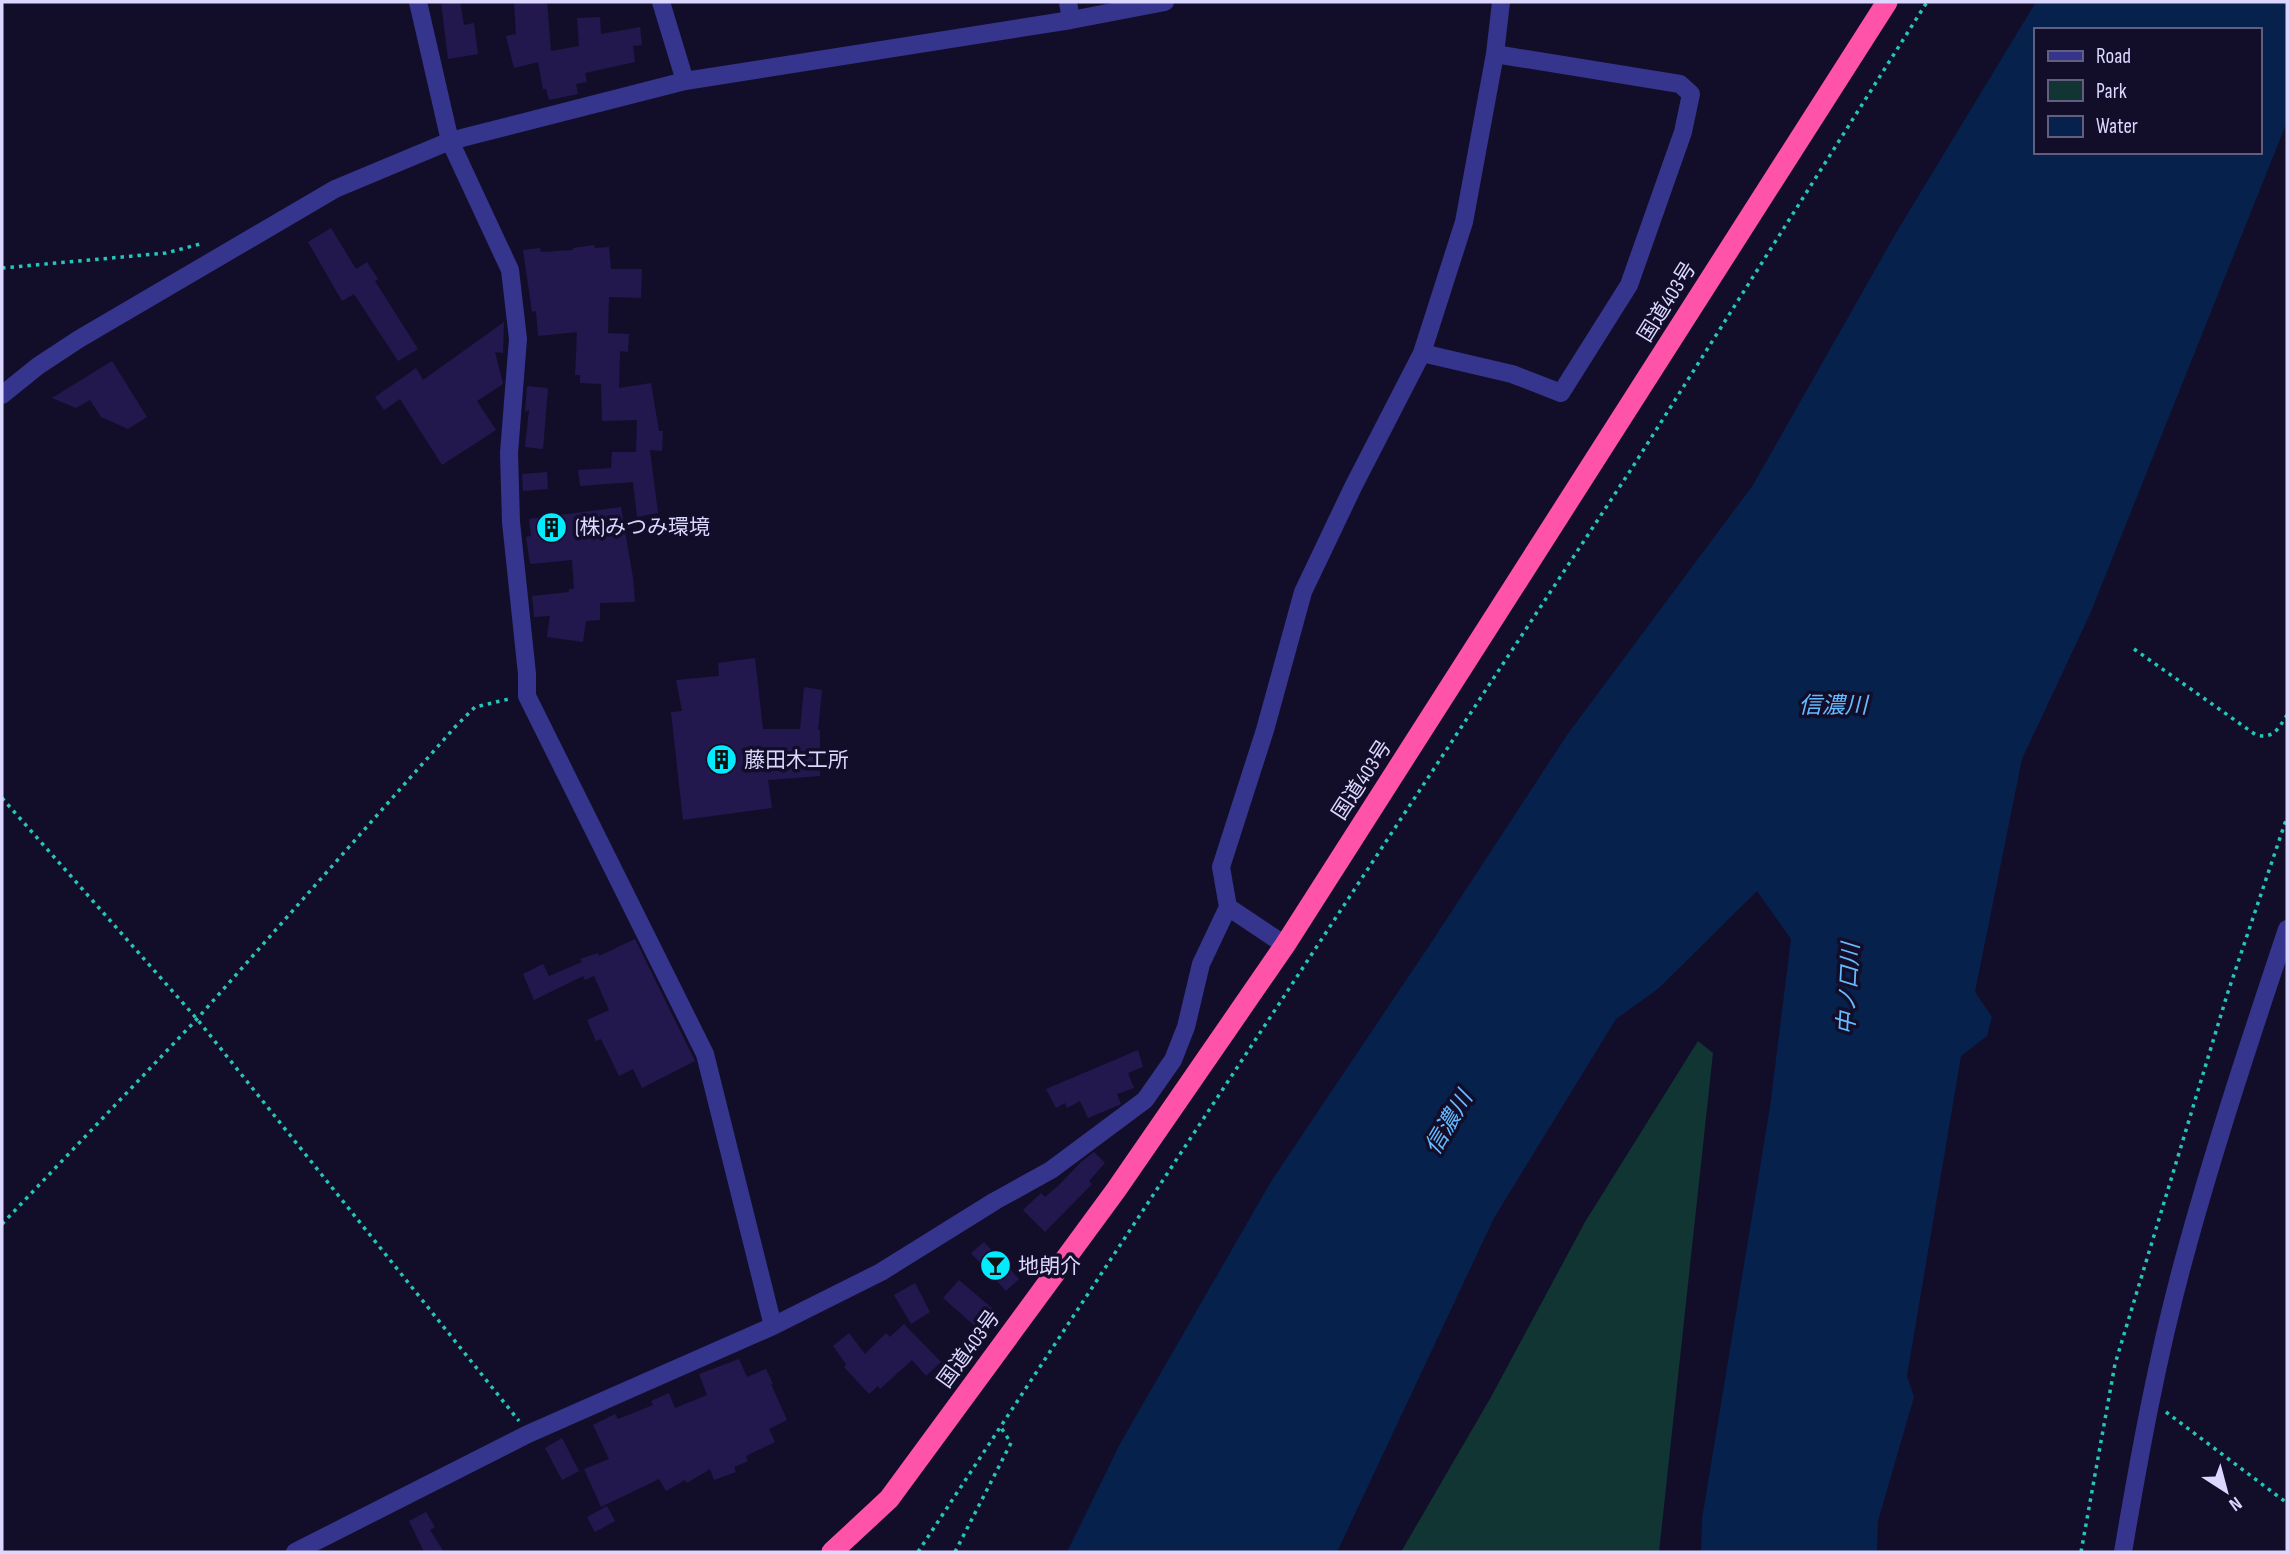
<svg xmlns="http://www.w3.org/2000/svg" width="2289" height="1554" font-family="'Sofia Sans Condensed','Noto Sans JP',sans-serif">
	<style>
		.green { fill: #103533 }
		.water { fill: #06214c; fill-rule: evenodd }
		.building { fill: #22184d }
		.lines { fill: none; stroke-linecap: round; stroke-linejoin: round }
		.path { stroke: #25c6b8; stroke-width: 3.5; stroke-dasharray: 3.5 5; stroke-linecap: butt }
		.minor { stroke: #36358d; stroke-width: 18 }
		.highway { stroke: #ff52a9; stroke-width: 21 }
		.labels { text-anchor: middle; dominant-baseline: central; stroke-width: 7; stroke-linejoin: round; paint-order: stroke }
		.street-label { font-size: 21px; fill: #dbd7ff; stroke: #120e2a }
		.poi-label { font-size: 21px; fill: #dbd7ff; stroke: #120e2a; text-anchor: start }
		.water-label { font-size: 23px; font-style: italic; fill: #65bbff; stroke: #120e2a }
	</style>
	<rect width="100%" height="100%" fill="#120e2a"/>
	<path class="green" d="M 1698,1041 L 1713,1053 L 1659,1552 L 1401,1552 L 1491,1397 L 1585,1222 Z"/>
	<path class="water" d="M 2036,2 L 2287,2 L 2287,122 L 2090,614 L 2022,759 L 1975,992 L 1992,1017 L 1987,1036 L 1961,1056 L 1907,1376 L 1914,1397 L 1878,1521 L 1877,1552 L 1701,1552 L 1702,1519 L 1770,1107 L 1791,939 L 1757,891 L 1659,988 L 1616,1019 L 1494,1218 L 1337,1552 L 1067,1552 L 1121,1442 L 1272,1180 L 1429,946 L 1567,735 L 1753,485 L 1896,233 ZM 2035,30 L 2259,30 L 2259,152 L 2035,152 Z"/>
	<path class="building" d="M 441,2 L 460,2 L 464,25 L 474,23 L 478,54 L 448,59 Z
		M 514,2 L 547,2 L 551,51 L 579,46 L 577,18 L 600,17 L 601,34 L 640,27 L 642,45 L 633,46 L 635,62 L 585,73 L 587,82 L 576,84 L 578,94 L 549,100 L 546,89 L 543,89 L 538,62 L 514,68 L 506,36 L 516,34 Z
		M 331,228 L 356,269 L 367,262 L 378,279 L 375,281 L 418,349 L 398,361 L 354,294 L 342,301 L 308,242 Z
		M 594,245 L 595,248 L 609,247 L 611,269 L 642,269 L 641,298 L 609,297 L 608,333 L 629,334 L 628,352 L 620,351 L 619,388 L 651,383 L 659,431 L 663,431 L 662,451 L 650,450 L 658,513 L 637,517 L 633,482 L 580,486 L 578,470 L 611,468 L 612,452 L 636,452 L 637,420 L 602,421 L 601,384 L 580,383 L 580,375 L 575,375 L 577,332 L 538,336 L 536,311 L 532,312 L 523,250 L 540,248 L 541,252 L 573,250 L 573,248 Z
		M 504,322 L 503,353 L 495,352 L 503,384 L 477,401 L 496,430 L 442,465 L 400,399 L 384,410 L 375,397 L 416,368 L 423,380 Z
		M 112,361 L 147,417 L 128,429 L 101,417 L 90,400 L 76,408 L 52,398 Z
		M 527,386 L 548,388 L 543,449 L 525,447 L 529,410 L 525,412 Z
		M 547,472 L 548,489 L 523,491 L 522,474 Z
		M 621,507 L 633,578 L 635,602 L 600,603 L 600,620 L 586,621 L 583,642 L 547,637 L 550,616 L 534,617 L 532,596 L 569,592 L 569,589 L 574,589 L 572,560 L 530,564 L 526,537 L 531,536 L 529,519 Z
		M 755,658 L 763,729 L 800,729 L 804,687 L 822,690 L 818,730 L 820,730 L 820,776 L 768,780 L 772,808 L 683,820 L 671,712 L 682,711 L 676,680 L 719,676 L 718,663 Z
		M 635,939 L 695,1061 L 642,1088 L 633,1069 L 619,1076 L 601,1039 L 596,1041 L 587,1020 L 609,1010 L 594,976 L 585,980 L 583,976 L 534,1000 L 523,974 L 543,964 L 549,976 L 582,962 L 580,959 L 598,953 L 599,956 Z
		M 1138,1050 L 1143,1067 L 1128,1073 L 1134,1088 L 1117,1094 L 1121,1104 L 1119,1105 L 1088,1118 L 1080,1101 L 1067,1108 L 1065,1103 L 1056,1108 L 1046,1089 Z
		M 1094,1152 L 1105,1163 L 1089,1181 L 1092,1184 L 1045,1232 L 1023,1210 L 1041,1193 L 1045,1197 L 1058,1186 L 1081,1162 Z
		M 984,1242 L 1019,1279 L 1006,1291 L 971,1253 Z
		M 959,1280 L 993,1309 L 977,1328 L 943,1298 Z
		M 915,1283 L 930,1312 L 911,1324 L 894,1295 Z
		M 904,1324 L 941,1362 L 926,1376 L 912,1360 L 880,1389 L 878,1386 L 869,1394 L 844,1367 L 846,1364 L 833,1346 L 849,1333 L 865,1354 L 886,1333 L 890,1337 Z
		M 739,1359 L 747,1377 L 766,1369 L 773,1384 L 771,1384 L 787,1420 L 769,1429 L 775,1442 L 746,1456 L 748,1461 L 734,1467 L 736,1472 L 714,1480 L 710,1469 L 687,1483 L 685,1480 L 666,1491 L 659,1479 L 601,1507 L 584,1469 L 609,1459 L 593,1425 L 615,1414 L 618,1419 L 653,1405 L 651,1401 L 669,1393 L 675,1408 L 707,1395 L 699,1374 Z
		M 562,1438 L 579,1471 L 562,1480 L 545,1448 Z
		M 607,1506 L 615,1521 L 595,1532 L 587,1517 Z
		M 426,1512 L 435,1527 L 430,1530 L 444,1552 L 424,1552 L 409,1521 Z"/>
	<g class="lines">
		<path class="path" d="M 2,268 L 166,253 L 204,243
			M 2134,649 L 2256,735 C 2274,739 2278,729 2287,715
			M 2,798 L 197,1019 L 519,1421
			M 2,1224 L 197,1019 L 455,727 L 475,707 L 509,699
			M 2166,1412 L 2287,1503
			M 918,1552 L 1632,468 L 1927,2
			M 955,1552 L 1011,1443 L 1000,1426
			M 2081,1552 L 2115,1364 L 2227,995 L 2287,817"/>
		<path class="minor" d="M 418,2 L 450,141 L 510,270 L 518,339 L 509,453 L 511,522 L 527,674 L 527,696 L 705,1054 L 773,1326
			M 661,2 L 685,81
			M 1068,2 L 1071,20
			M 1422,353 L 1512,374 L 1561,393 L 1629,285 L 1683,132 L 1691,94 L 1680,84 L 1495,54
			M 2,395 L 38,366 L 79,339 L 335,189 L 450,141 L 685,81 L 1071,20 L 1165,2
			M 1285,945 L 1228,907 L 1221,867 L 1265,730 L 1303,592 L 1353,487 L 1422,353 L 1464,222 L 1495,54 L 1501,2
			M 295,1552 L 528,1434 L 773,1326 L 881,1272 L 995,1201 L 1051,1170 L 1145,1100 L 1173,1060 L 1186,1027 L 1201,964 L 1228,907
			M 2123,1552 C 2140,1452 2158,1353 2185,1255 C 2215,1145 2251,1037 2287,929"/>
		<path class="highway" d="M 832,1552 L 889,1499 L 1116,1190 L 1285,945 L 1887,2"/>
	</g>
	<defs>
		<symbol id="building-disc" viewBox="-11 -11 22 22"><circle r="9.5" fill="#03ecff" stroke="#120e2a"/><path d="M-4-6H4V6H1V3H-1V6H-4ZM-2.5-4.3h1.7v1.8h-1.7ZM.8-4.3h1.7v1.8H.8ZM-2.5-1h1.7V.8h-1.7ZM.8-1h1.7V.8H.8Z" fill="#111"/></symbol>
		<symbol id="bar-disc" viewBox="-11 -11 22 22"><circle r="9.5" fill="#03ecff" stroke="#120e2a"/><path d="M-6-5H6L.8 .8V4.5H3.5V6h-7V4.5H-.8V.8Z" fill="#111"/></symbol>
	</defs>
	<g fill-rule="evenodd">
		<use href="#building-disc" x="534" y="510" width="35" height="35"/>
		<use href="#building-disc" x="704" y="742" width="35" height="35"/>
		<use href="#bar-disc" x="978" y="1248" width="35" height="35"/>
	</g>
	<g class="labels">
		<g class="street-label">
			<text transform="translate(1667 302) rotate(-58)">国道403号</text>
			<text transform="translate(1362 780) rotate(-57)">国道403号</text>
			<text transform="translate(969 1349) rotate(-54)">国道403号</text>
		</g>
		<g class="poi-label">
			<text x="575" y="527">(株)みつみ環境</text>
			<text x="744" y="760">藤田木工所</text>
			<text x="1018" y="1266">地朗介</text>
		</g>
		<g class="water-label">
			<text x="1833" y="706">信濃川</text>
			<text transform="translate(1849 989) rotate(-87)">中ノ口川</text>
			<text transform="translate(1449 1123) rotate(-59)">信濃川</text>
		</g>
	</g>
	<rect width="2289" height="1554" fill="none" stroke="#dbd7ff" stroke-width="7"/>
	<rect x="2034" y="28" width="228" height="126" fill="#120e2a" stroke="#625e7f" stroke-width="2"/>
	<rect x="2048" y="51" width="35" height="10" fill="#36358d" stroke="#625e7f" stroke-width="2"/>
	<text x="2096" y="63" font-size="21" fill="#dbd7ff">Road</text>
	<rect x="2048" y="80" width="35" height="21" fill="#103533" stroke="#625e7f" stroke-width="2"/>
	<text x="2096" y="98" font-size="21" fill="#dbd7ff">Park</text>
	<rect x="2048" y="116" width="35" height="21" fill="#06214c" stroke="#625e7f" stroke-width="2"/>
	<text x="2096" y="133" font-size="21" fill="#dbd7ff">Water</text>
	<g transform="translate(2226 1491) rotate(144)" stroke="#120e2a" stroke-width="5" paint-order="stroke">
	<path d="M0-5L12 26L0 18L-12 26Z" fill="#dbd7ff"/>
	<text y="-10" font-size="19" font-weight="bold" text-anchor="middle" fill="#dbd7ff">N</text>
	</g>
</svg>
